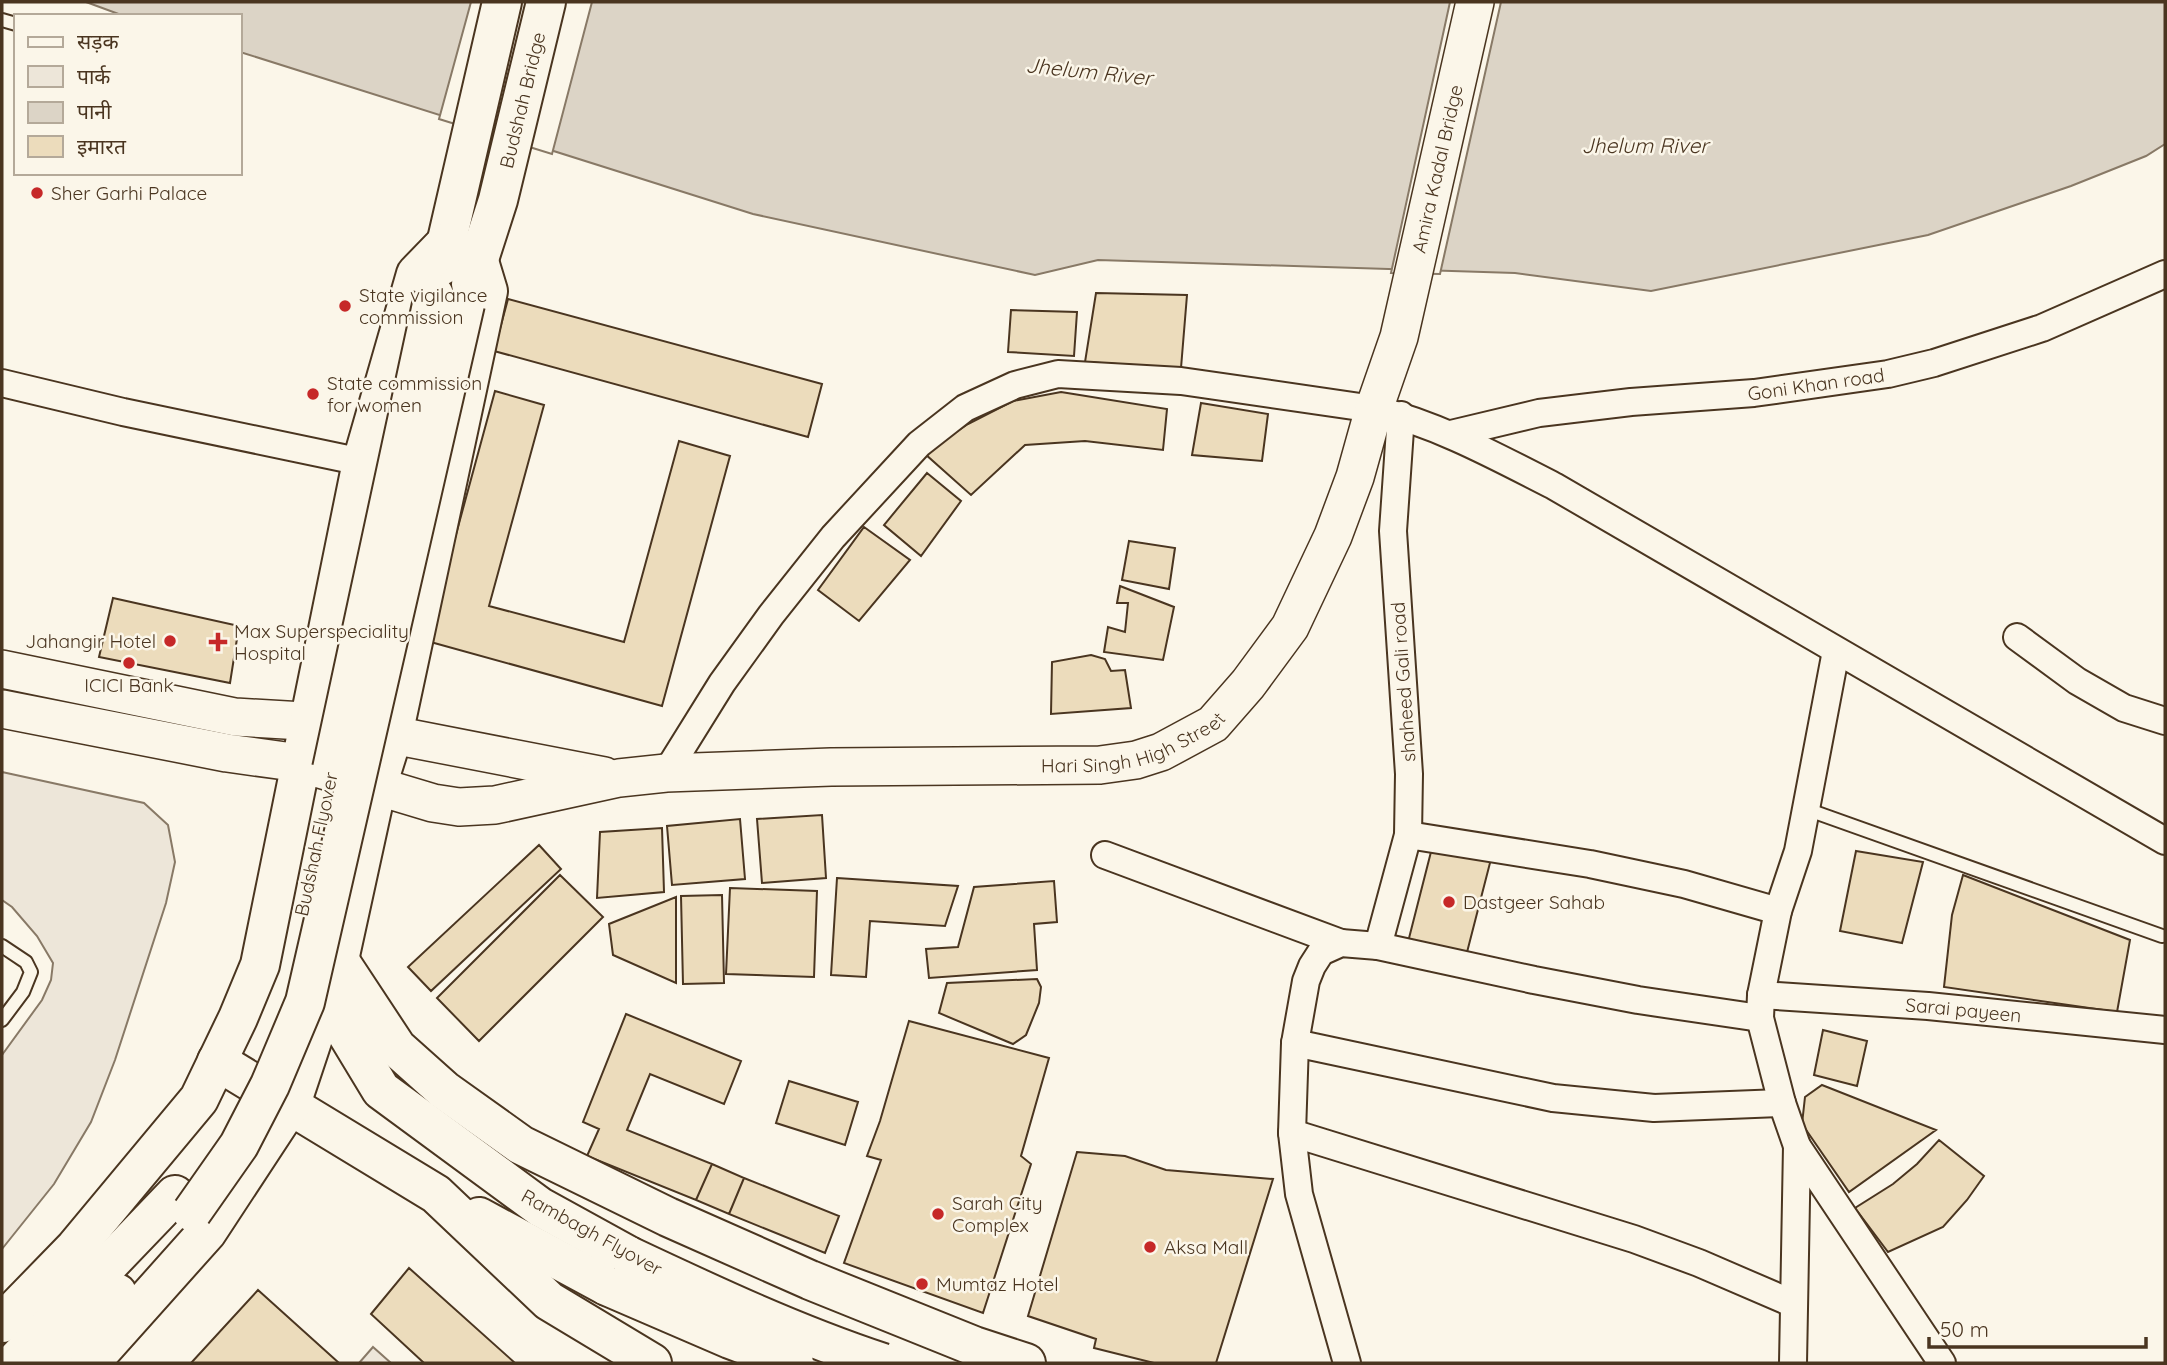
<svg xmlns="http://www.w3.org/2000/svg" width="2167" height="1365" font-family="Quicksand,'Noto Sans Devanagari',sans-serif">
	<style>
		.green { fill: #ede6d9; stroke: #887966; stroke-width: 2 }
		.water { fill: #dcd4c6; stroke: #887966; stroke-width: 2 }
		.pier { fill: #fbf6e9; stroke: #887966; stroke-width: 2 }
		.building { fill: #ecdcbc; stroke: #4a3520; stroke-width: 2 }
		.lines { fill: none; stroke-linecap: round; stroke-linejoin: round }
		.service-casing { stroke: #4a3520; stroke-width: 16 }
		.minor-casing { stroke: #4a3520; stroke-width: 30 }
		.secondary-casing { stroke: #4a3520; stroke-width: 40 }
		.primary-casing { stroke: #4a3520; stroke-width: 42 }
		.service { stroke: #fbf6e9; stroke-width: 12 }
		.minor { stroke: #fbf6e9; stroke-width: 26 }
		.secondary { stroke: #fbf6e9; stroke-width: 37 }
		.primary { stroke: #fbf6e9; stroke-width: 38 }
		.primary-bridge-casing { stroke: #4a3520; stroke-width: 42; stroke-linecap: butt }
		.primary-bridge { stroke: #fbf6e9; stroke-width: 38 }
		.poi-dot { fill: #c62828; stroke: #fbf6e9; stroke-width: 2.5 }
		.labels { text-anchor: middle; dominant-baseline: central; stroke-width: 5; stroke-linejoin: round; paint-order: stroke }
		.street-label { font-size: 19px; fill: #4a3520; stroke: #fbf6e9 }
		.poi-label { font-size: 19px; fill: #4a3520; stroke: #fbf6e9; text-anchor: start }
		.water-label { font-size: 21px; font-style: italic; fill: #4a3520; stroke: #fbf6e9 }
	</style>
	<rect width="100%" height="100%" fill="#fbf6e9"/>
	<path class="green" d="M 2,772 L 144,803 L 168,825 L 175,862 L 166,903 L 115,1060 L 91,1122 L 54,1184 L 2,1249 L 2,1055 L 42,1000 L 51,980 L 53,963 L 37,936 L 12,907 L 2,900 Z
		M 373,1347 L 391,1363 L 359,1363 Z"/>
	<path class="water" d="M 86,2 L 2165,2 L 2165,144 L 2146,156 L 2071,186 L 1928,235 L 1651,291 L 1515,273 L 1098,260 L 1035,275 L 753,214 L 240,52 L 240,16 L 124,16 Z"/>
	<path class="pier" d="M 471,2 L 592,2 L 552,154 L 439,119 Z
		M 1450,2 L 1501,2 L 1440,274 L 1391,273 Z"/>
	<path class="building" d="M 1096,293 L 1187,295 L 1181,368 L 1085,362 Z
		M 508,299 L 822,384 L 808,437 L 494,351 Z
		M 1011,310 L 1077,312 L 1074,356 L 1008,352 Z
		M 495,391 L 544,405 L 489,606 L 624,642 L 679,441 L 730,456 L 662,706 L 427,641 Z
		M 1061,392 L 1167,409 L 1163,450 L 1085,441 L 1025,445 L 971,495 L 924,453 L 968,424 L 1013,401 Z
		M 1201,403 L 1268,414 L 1262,461 L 1192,455 Z
		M 927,473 L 961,501 L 921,556 L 884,525 Z
		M 864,527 L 910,560 L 859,621 L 818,590 Z
		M 1129,541 L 1175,548 L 1169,589 L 1122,580 Z
		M 1120,586 L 1174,607 L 1163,660 L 1104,652 L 1108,627 L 1125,632 L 1128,603 L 1117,603 Z
		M 113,598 L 239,626 L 230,683 L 99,657 Z
		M 1091,655 L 1105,659 L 1111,671 L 1125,670 L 1131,708 L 1051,714 L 1052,662 Z
		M 822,815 L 826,878 L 762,883 L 757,819 Z
		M 740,819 L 745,879 L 672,885 L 667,826 Z
		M 662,828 L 664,892 L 597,898 L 600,832 Z
		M 1433,844 L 1491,859 L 1465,960 L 1407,946 Z
		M 539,845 L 561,869 L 431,991 L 408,967 Z
		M 1856,851 L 1923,862 L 1902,943 L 1840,931 Z
		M 560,875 L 603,917 L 479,1041 L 437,998 Z
		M 1963,875 L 2130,940 L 2117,1012 L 1944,987 L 1952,915 Z
		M 837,878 L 958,886 L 945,926 L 870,921 L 866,977 L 831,975 Z
		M 1054,881 L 1057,922 L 1034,924 L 1037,970 L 929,978 L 926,949 L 958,947 L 974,887 Z
		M 730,888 L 817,891 L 814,977 L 726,974 Z
		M 722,895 L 724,983 L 683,984 L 681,896 Z
		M 676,897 L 676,983 L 613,955 L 609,924 Z
		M 1037,979 L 1041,987 L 1039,1003 L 1026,1035 L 1013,1044 L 939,1013 L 947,983 Z
		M 626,1014 L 741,1061 L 724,1104 L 650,1074 L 627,1130 L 712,1164 L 696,1200 L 587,1156 L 599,1129 L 583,1122 Z
		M 909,1021 L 1049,1058 L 1021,1156 L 1031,1164 L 983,1313 L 844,1263 L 881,1160 L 867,1156 L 880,1121 Z
		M 1823,1030 L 1867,1041 L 1857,1086 L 1814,1075 Z
		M 789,1081 L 858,1102 L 845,1145 L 776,1123 Z
		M 1822,1085 L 1936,1130 L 1849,1192 L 1802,1124 L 1805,1097 Z
		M 1939,1140 L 1984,1176 L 1967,1200 L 1943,1227 L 1888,1252 L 1855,1208 L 1893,1184 L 1917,1164 Z
		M 1077,1152 L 1125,1156 L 1166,1170 L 1273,1179 L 1216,1363 L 1154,1363 L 1094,1348 L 1096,1339 L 1028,1316 Z
		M 712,1164 L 744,1178 L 729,1214 L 696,1200 Z
		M 744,1178 L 839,1216 L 825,1253 L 729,1214 Z
		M 409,1268 L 515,1363 L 424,1363 L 371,1314 Z
		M 258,1290 L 339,1363 L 191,1363 Z"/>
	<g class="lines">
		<defs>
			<path id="service" d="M 2,20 L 16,24
				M 1806,809 L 2162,936
				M 2,946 L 26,962 L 31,972 L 23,992 L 2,1020"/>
			<g id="minor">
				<path d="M 2,383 L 123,412 L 362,462"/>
				<path id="s1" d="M 1451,434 L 1539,413 L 1631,402 L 1754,393 L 1888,374 L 1934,363 L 2042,328 L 2165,274"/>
				<path d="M 2017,637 L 2077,681 L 2124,708 L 2165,721"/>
				<path d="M 1836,651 L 1798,851 L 1778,911 L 1761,995 L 1760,1018 L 1782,1103 L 1797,1146 L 1942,1363"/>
				<path d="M 666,773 L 722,683 L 771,615 L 833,537 L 919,444 L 965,408 L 1015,385 L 1058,374 L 1181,381 L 1374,409 C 1439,425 1495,456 1554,486 L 2165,841"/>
				<path d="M 1408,835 L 1590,864 L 1684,884 L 1778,911"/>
				<path d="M 1105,855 L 1341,943"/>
				<path d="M 1378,946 L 1408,835 L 1409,774 L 1393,531 L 1401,415"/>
				<path id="s2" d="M 1761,995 L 1928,1006 L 2165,1030"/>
				<path d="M 1295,1043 L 1553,1098 L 1654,1108 L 1782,1103"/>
				<path d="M 1292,1133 L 1634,1239 L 1699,1263 L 1794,1304"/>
				<path d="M 1347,1363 L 1299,1194 L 1292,1133 L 1295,1043 L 1306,981 L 1312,966 L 1321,952 L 1341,943 L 1378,946 L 1534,980 L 1638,1000 L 1760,1018"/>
				<path d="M 1793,1363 L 1797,1146"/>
			</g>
			<g id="secondary">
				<path d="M 2,669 L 235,717 L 354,724 L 393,735 L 604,776"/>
				<path id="s3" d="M 2,709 L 227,753 L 300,763 L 433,803 L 459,807 L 495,805 L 619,778 L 666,773 L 831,767 L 1100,765 L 1136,760 L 1161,752 L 1213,724 L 1248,684 L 1290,627 L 1333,536 L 1355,477 L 1374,409 L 1399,337 L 1475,2"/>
			</g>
			<g id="primary">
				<path d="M 441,266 L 502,2"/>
				<path id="s4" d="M 471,284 L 498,200 L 546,2"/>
				<path d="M 339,960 L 397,1048 L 444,1090 L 521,1145 L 668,1217 L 810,1280 L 974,1346 L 1026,1363"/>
				<path d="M 326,999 L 381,1090 L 540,1207 L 629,1256"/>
				<path d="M 217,1061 L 436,1194 L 549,1301 L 652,1363"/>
				<path d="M 479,1217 L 607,1286"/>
				<path d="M 2,1323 L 75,1248 L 199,1099 L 238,1018 L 260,965 L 362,462 L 416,274 L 447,242"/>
				<path d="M 14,1363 L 175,1195"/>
				<path d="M 52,1363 L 117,1293"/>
				<path d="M 90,1363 L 207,1232 L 291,1104 L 339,960 L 377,786 L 393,735 L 488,291 L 478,258"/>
			</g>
		</defs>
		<use href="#service" class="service-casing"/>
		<use href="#minor" class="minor-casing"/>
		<use href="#secondary" class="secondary-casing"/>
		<use href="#primary" class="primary-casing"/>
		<use href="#service" class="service"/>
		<use href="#minor" class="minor"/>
		<use href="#secondary" class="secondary"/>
		<use href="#primary" class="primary"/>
		<defs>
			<path id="primary-bridge" d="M 332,769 L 434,295
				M 192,1212 L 239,1145 L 270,1085 L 305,1002 L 465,304
				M 629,1256 C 712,1295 795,1334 883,1363
				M 607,1286 L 730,1339 L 794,1363"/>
		</defs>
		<use href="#primary-bridge" class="primary-bridge-casing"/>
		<use href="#primary-bridge" class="primary-bridge"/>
	</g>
	<g class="poi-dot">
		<circle cx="37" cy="193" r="7"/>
		<circle cx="345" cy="306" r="7"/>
		<circle cx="313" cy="394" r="7"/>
		<circle cx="170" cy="641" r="7"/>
		<path d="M214.5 631.5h7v7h7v7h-7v7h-7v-7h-7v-7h7z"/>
		<circle cx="129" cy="663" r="7"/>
		<circle cx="1449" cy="902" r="7"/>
		<circle cx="938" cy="1214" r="7"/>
		<circle cx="1150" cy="1247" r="7"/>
		<circle cx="922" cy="1284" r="7"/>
	</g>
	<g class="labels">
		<g class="street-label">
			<text stroke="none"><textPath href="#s4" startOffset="191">Budshah Bridge</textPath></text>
			<text stroke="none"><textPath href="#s3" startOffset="1841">Amira Kadal Bridge</textPath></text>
			<text stroke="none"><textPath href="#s1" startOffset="369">Goni Khan road</textPath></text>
			<text transform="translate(1403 682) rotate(-94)">shaheed Gali road</text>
			<text stroke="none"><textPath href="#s3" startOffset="1150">Hari Singh High Street</textPath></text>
			<text transform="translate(316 844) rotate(-78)">Budshah Flyover</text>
			<text stroke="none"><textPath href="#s2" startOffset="203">Sarai payeen</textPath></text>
			<text transform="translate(592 1232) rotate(29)">Rambagh Flyover</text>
		</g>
		<g class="poi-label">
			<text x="51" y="193">Sher Garhi Palace</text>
			<text x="359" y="295">State vigilance<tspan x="359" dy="22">commission</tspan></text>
			<text x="327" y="383">State commission<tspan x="327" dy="22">for women</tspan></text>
			<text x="234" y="631">Max Superspeciality<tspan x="234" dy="22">Hospital</tspan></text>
			<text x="156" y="641" text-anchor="end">Jahangir Hotel</text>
			<text x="129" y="685" text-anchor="middle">ICICI Bank</text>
			<text x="1463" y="902">Dastgeer Sahab</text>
			<text x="952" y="1203">Sarah City<tspan x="952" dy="22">Complex</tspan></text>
			<text x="1164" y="1247">Aksa Mall</text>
			<text x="936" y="1284">Mumtaz Hotel</text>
		</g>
		<g class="water-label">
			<text transform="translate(1089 71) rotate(6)">Jhelum River</text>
			<text x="1645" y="145">Jhelum River</text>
		</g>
	</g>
	<rect width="2167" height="1365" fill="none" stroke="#4a3520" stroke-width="7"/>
	<rect x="14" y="14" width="228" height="161" fill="#fbf6e9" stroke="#b4a999" stroke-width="2"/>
	<rect x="28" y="37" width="35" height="10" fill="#fbf6e9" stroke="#b4a999" stroke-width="2"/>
	<text x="77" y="49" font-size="21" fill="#4a3520">सड़क</text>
	<rect x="28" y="66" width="35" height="21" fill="#ede6d9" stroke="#b4a999" stroke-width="2"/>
	<text x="77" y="84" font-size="21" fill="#4a3520">पार्क</text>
	<rect x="28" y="102" width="35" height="21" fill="#dcd4c6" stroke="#b4a999" stroke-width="2"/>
	<text x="77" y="119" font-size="21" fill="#4a3520">पानी</text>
	<rect x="28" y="136" width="35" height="21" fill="#ecdcbc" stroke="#b4a999" stroke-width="2"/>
	<text x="77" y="154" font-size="21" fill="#4a3520">इमारत</text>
	<path d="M1929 1337v10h217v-10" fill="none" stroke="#4a3520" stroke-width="3.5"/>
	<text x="1940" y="1337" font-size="21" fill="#4a3520" stroke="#fbf6e9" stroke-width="5" paint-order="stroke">50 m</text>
</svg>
